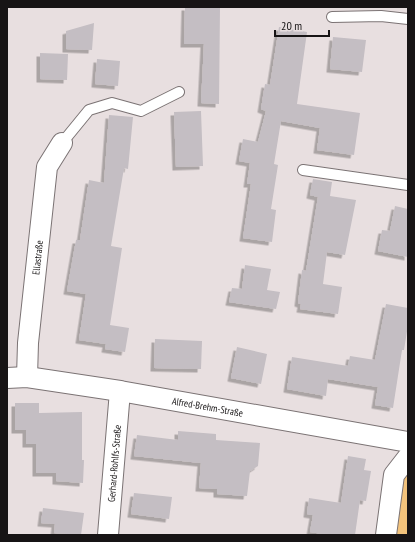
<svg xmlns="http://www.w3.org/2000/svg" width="415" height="542" font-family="'PT Sans Narrow',sans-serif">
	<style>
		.green { fill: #f3c37c }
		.building { fill: #c4bec3; filter: url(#shadow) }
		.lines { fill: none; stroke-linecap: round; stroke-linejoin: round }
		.service-casing { stroke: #7b7374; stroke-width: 12 }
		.minor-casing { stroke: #7b7374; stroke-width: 22 }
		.service { stroke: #fff; stroke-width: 10 }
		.minor { stroke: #fff; stroke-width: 20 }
		.labels { text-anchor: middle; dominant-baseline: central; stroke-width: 3.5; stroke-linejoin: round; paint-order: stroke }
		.street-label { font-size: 10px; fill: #171415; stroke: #e8dfe0 }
	</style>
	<defs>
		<filter id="shadow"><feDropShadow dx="-3.5" dy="3.5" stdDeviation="0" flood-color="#0004"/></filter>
	</defs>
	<rect width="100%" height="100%" fill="#e8dfe0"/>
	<path class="green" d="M 408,469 L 408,535 L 393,535 L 400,476 Z"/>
	<path class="building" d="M 185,7 L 220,7 L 219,104 L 201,103 L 204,44 L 184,44 Z
		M 94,23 L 92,50 L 66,49 L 66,31 Z
		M 279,27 L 307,32 L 297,104 L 360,113 L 354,155 L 317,150 L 320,128 L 281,121 L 274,164 L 278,165 L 271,209 L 276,210 L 272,242 L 243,238 L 251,184 L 247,184 L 250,163 L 239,161 L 243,139 L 258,142 L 266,111 L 261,109 L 265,84 L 270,85 Z
		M 333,37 L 366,40 L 362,72 L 330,69 Z
		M 40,53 L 68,54 L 67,80 L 40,79 Z
		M 97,59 L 120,61 L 118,86 L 95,84 Z
		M 201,111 L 203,166 L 176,167 L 174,112 Z
		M 109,115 L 133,117 L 128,169 L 124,168 L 111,246 L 122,248 L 110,325 L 129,328 L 125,352 L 105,349 L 106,344 L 79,340 L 86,294 L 67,291 L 76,240 L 80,240 L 89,180 L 104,183 Z
		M 313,179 L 332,182 L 330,196 L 356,200 L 345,255 L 327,252 L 323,284 L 342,287 L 338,314 L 300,309 L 301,304 L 298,303 L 302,270 L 306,271 L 318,197 L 310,195 Z
		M 395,206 L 408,209 L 408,257 L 378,251 L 382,230 L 390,231 Z
		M 245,265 L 271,269 L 267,290 L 280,292 L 276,309 L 229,302 L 232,288 L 242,289 Z
		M 386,304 L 408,308 L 408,325 L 404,350 L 402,350 L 393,408 L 375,405 L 378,387 L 328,379 L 326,396 L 287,389 L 292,357 L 348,366 L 350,356 L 375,360 Z
		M 155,339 L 202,341 L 201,369 L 154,368 Z
		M 237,347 L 267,354 L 261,384 L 231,378 Z
		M 15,403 L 39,403 L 39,413 L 82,412 L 82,460 L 84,460 L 83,483 L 56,481 L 56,473 L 36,473 L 36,444 L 26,444 L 26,430 L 15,430 Z
		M 178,431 L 216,434 L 216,440 L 260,443 L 258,466 L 250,471 L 247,496 L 217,494 L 217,489 L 199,488 L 201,463 L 134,456 L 137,435 L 178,440 Z
		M 348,456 L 366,459 L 364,470 L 371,471 L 366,501 L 360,500 L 355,535 L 329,535 L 310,532 L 313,515 L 307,514 L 309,498 L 341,503 Z
		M 134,493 L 172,497 L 169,519 L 131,514 Z
		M 43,508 L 84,513 L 81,535 L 54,533 L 55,524 L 41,523 Z"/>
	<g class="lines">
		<defs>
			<path id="service" d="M 332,17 L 381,16 L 408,19
				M 62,143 L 89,110 L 112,103 L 141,111 L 179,92
				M 303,170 L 408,185"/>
			<g id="minor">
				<path id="s1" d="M 27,377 L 28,343 L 47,167 L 62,143"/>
				<path id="s2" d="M 7,378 L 27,377 L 120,391 L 408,442"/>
				<path id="s3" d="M 108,535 L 120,391"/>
				<path d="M 386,535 L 394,475 L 408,457"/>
			</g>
		</defs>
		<use href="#service" class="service-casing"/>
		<use href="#minor" class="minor-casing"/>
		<use href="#service" class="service"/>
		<use href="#minor" class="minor"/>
	</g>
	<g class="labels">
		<g class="street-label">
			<text stroke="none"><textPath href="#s1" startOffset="120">Ellastraße</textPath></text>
			<text stroke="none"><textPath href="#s2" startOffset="203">Alfred-Brehm-Straße</textPath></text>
			<text stroke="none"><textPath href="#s3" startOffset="72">Gerhard-Rohlfs-Straße</textPath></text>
		</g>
	</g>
	<rect width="415" height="542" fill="none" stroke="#171415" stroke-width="16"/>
	<path d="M275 30v6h54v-6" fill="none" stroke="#171415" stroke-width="2"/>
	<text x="281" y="30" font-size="12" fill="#171415" stroke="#e8dfe0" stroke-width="3" paint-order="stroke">20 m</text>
</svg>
